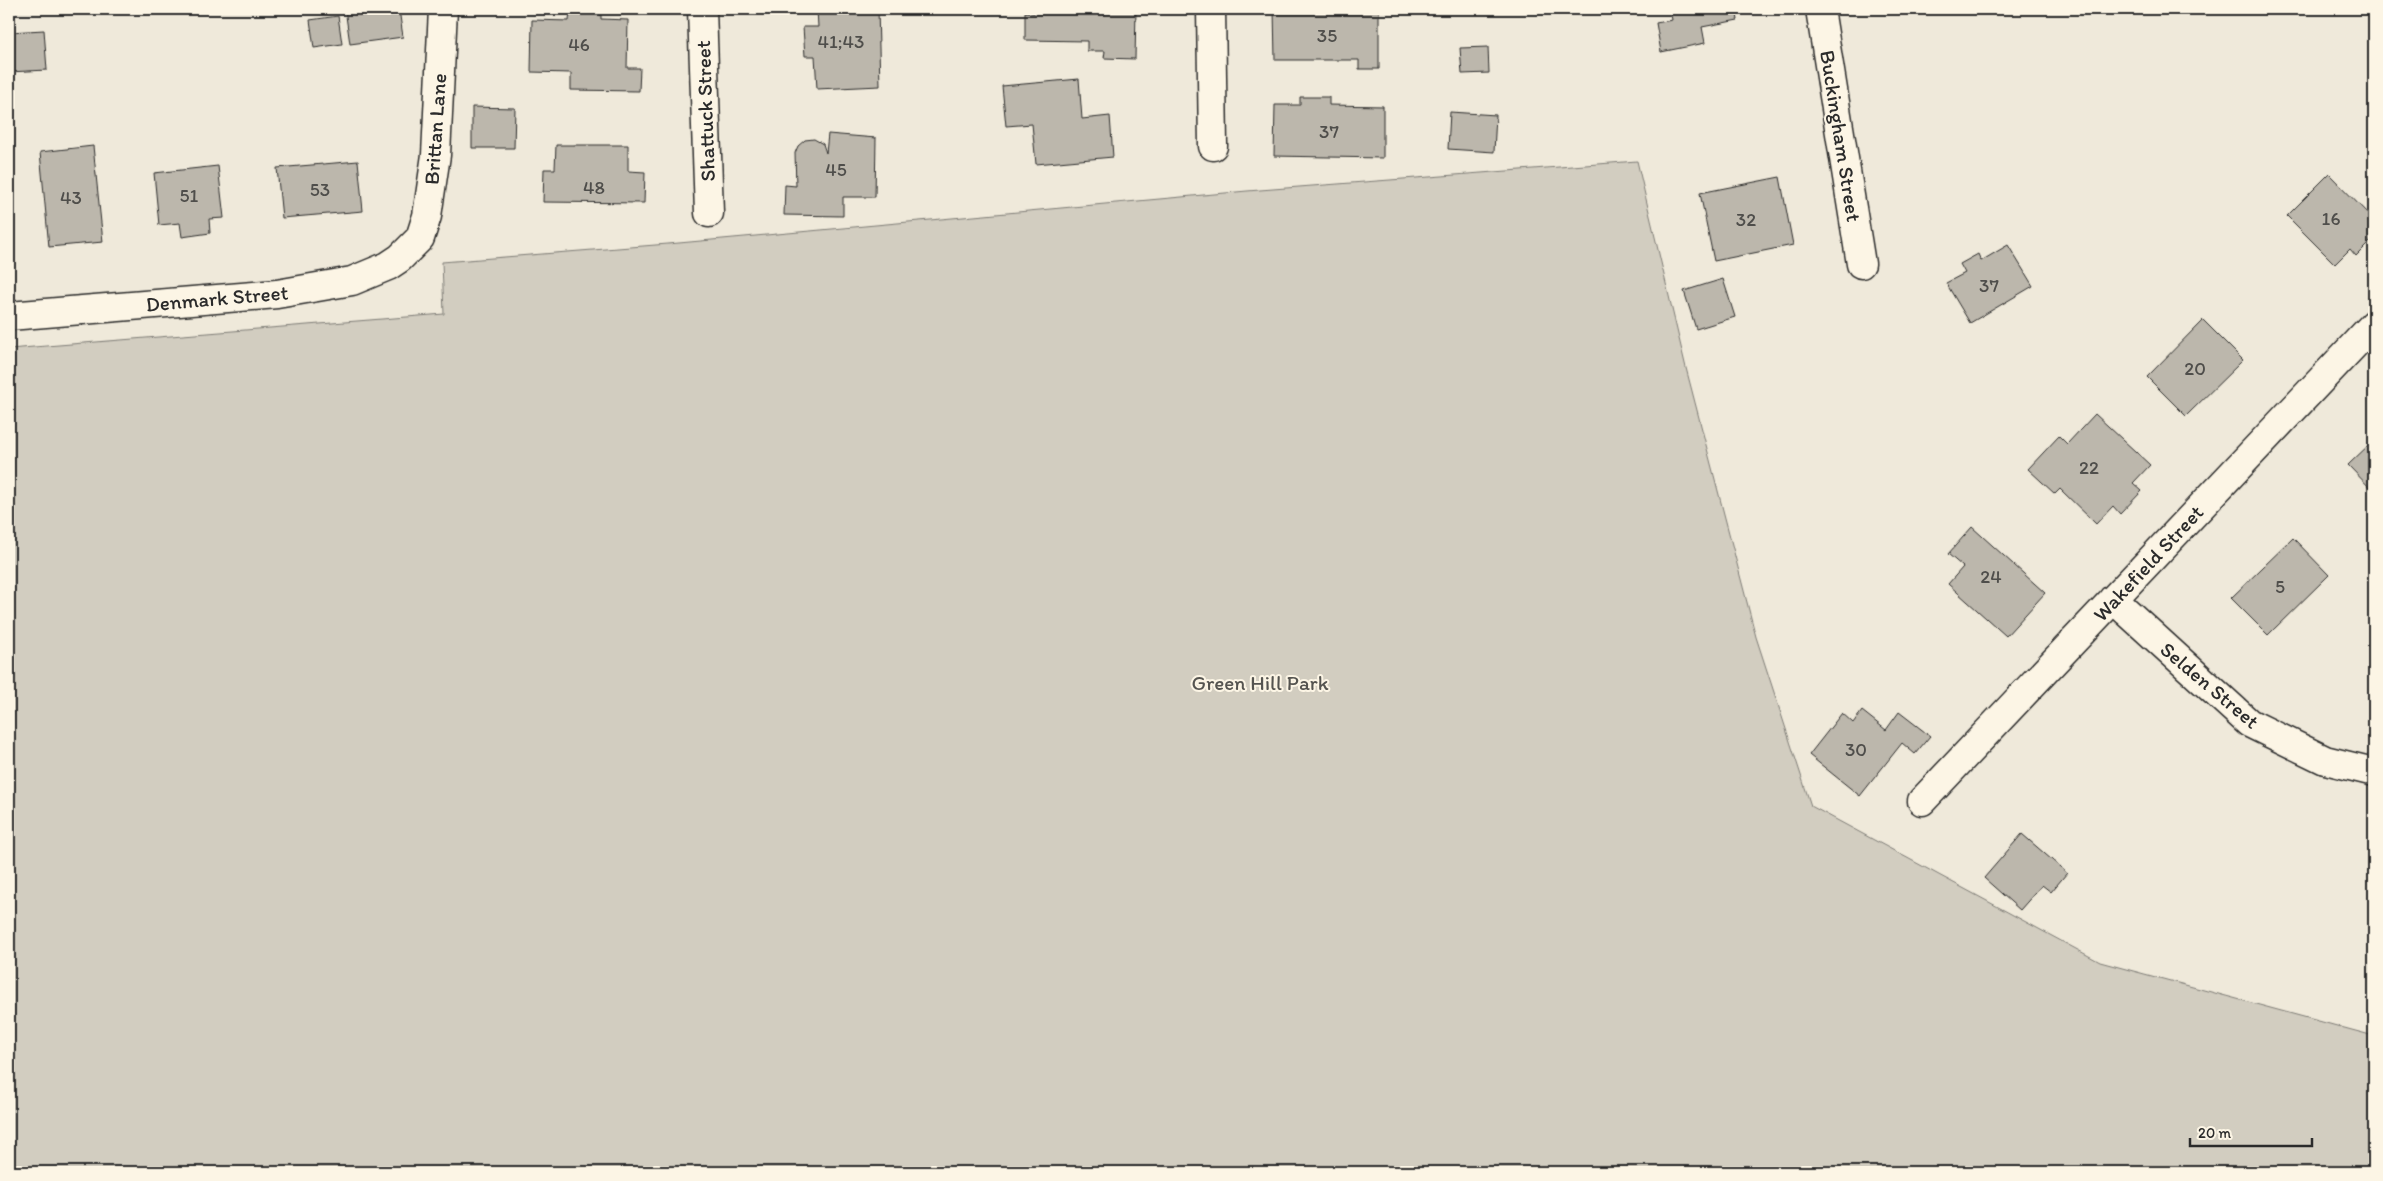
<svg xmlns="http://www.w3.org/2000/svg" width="2383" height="1181" font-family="Itim,sans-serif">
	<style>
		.green { fill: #d2cdc0; stroke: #7e7c76 }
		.building { fill: #bcb7ac; stroke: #2b2b2b }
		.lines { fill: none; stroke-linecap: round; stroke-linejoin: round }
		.minor-casing { stroke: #2b2b2b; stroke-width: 31 }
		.minor { stroke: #fcf5e5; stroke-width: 28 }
		.labels { text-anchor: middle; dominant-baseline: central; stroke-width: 4; stroke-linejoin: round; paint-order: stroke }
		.number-label { font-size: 19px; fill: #4f4e4b }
		.street-label { font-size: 21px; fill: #2b2b2b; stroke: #fcf5e5 }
		.park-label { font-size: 21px; fill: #555450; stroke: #fcf5e5 }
	</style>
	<rect width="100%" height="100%" fill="#efe9da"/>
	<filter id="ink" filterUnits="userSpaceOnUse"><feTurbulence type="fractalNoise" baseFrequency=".02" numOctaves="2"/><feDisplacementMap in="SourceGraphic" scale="10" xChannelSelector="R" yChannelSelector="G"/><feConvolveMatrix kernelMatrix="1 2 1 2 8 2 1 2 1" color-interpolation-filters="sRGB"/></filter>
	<g filter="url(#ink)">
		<path class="green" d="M 1637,161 L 1686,368 L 1756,637 L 1811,806 L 2100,962 L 2374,1036 L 2374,1172 L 9,1172 L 9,349 L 444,314 L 442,262 L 668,244 L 1247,191 Z"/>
		<path class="building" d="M 143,9 L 167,9 L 167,12 L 143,14 Z
			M 345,9 L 399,9 L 403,37 L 350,44 Z
			M 817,9 L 878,9 L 880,86 L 817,89 L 815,56 L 805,56 L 803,27 L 818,27 Z
			M 1034,9 L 1136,9 L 1135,59 L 1104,58 L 1105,51 L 1087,51 L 1087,41 L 1025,40 L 1025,12 L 1034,13 Z
			M 1274,9 L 1379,9 L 1379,69 L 1359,69 L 1359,60 L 1275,60 Z
			M 1670,9 L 1736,9 L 1738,20 L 1702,27 L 1705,43 L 1661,52 L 1656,23 L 1672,20 Z
			M 570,11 L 601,12 L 601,19 L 628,20 L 627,68 L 640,68 L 639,91 L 571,90 L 571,73 L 531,72 L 532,20 L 569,21 Z
			M 338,16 L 342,44 L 314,48 L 310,20 Z
			M 44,30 L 47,70 L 9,72 L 9,32 Z
			M 1488,47 L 1489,73 L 1462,74 L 1460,48 Z
			M 1079,79 L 1082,119 L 1110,116 L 1113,157 L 1036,164 L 1032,124 L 1006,126 L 1002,86 Z
			M 1300,97 L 1329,97 L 1329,105 L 1383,106 L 1383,158 L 1274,156 L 1275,105 L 1300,105 Z
			M 472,107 L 515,108 L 514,148 L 472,148 Z
			M 1450,112 L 1496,115 L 1494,152 L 1448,149 Z
			M 828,134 L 876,138 L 875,197 L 843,197 L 843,216 L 784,215 L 785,185 L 796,186 L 795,153 L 798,146 L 805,140 L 814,139 L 823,144 L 826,153 Z
			M 556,145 L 628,145 L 628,171 L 645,172 L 644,203 L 543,202 L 544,169 L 555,169 Z
			M 93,146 L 103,242 L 49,247 L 40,152 Z
			M 358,161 L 363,211 L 282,218 L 277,168 Z
			M 218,166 L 224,218 L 209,219 L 210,233 L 182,237 L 180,223 L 159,225 L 154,173 Z
			M 2329,174 L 2374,220 L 2374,238 L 2356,256 L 2350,249 L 2335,264 L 2287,216 Z
			M 1780,177 L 1793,245 L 1714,261 L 1700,193 Z
			M 2008,245 L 2033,286 L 1970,323 L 1946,283 L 1965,273 L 1960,264 L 1978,254 L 1981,261 Z
			M 1723,279 L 1735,317 L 1696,329 L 1684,291 Z
			M 2203,320 L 2243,360 L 2186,416 L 2147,377 Z
			M 2095,414 L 2150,465 L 2133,483 L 2142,491 L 2120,514 L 2113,506 L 2096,524 L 2060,489 L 2055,494 L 2028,469 L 2059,436 L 2067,444 Z
			M 2374,440 L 2374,492 L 2348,465 Z
			M 1972,527 L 2045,593 L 2006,636 L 1948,584 L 1963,567 L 1948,554 Z
			M 2293,538 L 2329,575 L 2268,635 L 2231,598 Z
			M 1862,711 L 1886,730 L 1899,712 L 1930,736 L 1915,754 L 1902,743 L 1860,796 L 1809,755 L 1842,713 L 1853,723 Z
			M 2022,834 L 2067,873 L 2051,892 L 2042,885 L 2020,910 L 1984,878 Z"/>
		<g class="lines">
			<defs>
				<path id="minor" d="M 702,9 L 709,213
					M 1211,9 L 1213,146
					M 1820,9 L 1861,264
					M 9,316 L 277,294 L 352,281 L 388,266 L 400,258 L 420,238 L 427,216 L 436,155 L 443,9
					M 2113,599 L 2249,723 L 2325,760 L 2374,772
					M 1922,801 L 2374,324"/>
			</defs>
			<use href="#minor" class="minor-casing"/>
			<use href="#minor" class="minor"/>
		</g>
	</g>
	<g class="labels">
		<g class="number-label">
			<text x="1327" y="35">35</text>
			<text x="841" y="41">41;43</text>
			<text x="579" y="44">46</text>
			<text x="1329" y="131">37</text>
			<text x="836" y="169">45</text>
			<text x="594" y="187">48</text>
			<text x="320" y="189">53</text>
			<text x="189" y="195">51</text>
			<text x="71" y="197">43</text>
			<text x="2331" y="218">16</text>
			<text x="1746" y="219">32</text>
			<text x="1989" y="285">37</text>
			<text x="2195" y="368">20</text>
			<text x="2089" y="467">22</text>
			<text x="1991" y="576">24</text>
			<text x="2280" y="586">5</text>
			<text x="1856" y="749">30</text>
		</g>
		<g class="street-label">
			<text transform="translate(705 111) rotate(-92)">Shattuck Street</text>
			<text transform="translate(435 129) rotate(-86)">Brittan Lane</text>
			<text transform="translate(1841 136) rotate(81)">Buckingham Street</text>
			<text transform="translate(217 298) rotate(-5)">Denmark Street</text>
			<text transform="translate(2148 563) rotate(-47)">Wakefield Street</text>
			<text transform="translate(2210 685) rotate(40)">Selden Street</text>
		</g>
		<g class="park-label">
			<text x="1260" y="682">Green Hill Park</text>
		</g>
	</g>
	<rect width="2383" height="1181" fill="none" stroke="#fcf5e5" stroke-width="30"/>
	<rect x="15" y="15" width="2353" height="1151" fill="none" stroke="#2b2b2b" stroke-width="2" filter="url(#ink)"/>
	<path d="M2190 1138v8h122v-8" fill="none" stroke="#2b2b2b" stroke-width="2.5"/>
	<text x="2198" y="1138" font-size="15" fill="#2b2b2b" stroke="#fcf5e5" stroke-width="4" paint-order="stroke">20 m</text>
</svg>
